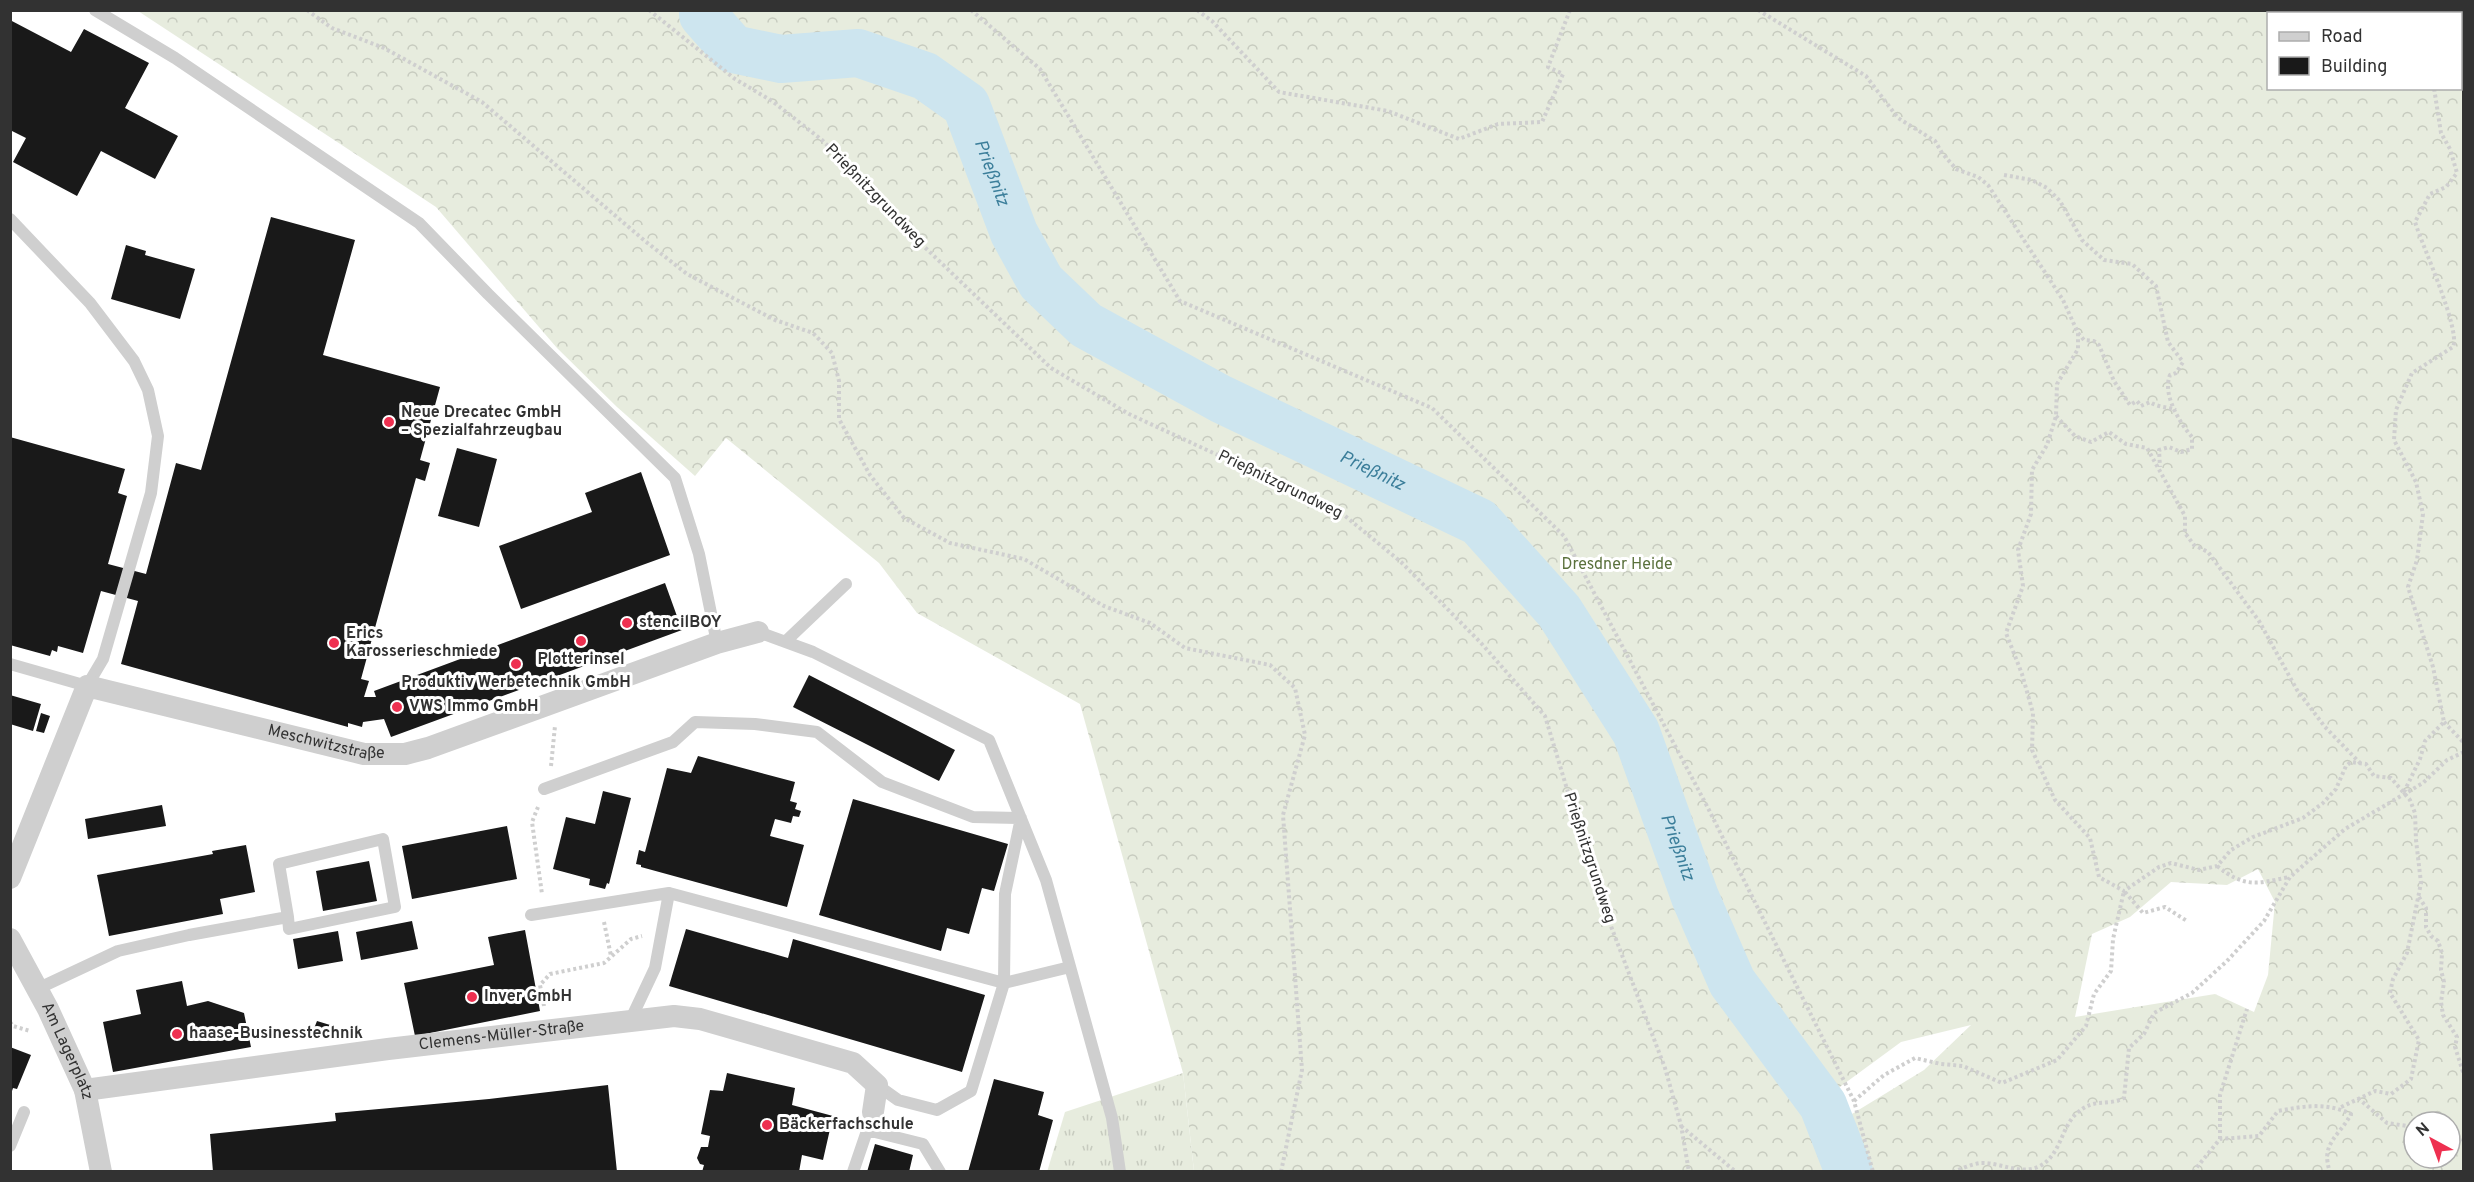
<svg xmlns="http://www.w3.org/2000/svg" width="2474" height="1182" font-family="Overpass,sans-serif">
	<style>
		.grass { fill: url(#grass-tufts) }
		.forest { fill: url(#forest-crowns); fill-rule: evenodd }
		.lines { fill: none; stroke-linecap: round; stroke-linejoin: round }
		.river { stroke: #cde5ef; stroke-width: 48 }
		.building { fill: #191919 }
		.path { stroke: #cfcfcf; stroke-width: 4; stroke-dasharray: 3 3; stroke-linecap: butt }
		.lane { stroke: #cfcfcf; stroke-width: 12 }
		.street { stroke: #cfcfcf; stroke-width: 22 }
		.poi-dot { fill: #ee3050; stroke: #fff; stroke-width: 2 }
		.labels { text-anchor: middle; dominant-baseline: central; stroke-width: 6; stroke-linejoin: round; paint-order: stroke }
		.street-label { font-size: 16px; fill: #323232; stroke: #fff }
		.poi-label { font-size: 16px; font-weight: bold; fill: #323232; stroke: #fff; text-anchor: start }
		.park-label { font-size: 16px; fill: #5a713c; stroke: #fff }
		.water-label { font-size: 18px; font-style: italic; fill: #3b7e9a; stroke: #fff }
	</style>
	<defs>
		<pattern id="grass-tufts" width="24" height="20" patternUnits="userSpaceOnUse" patternTransform="scale(1.5)"><rect width="24" height="20" fill="#e7ecde"/><path d="M3 7l-1-3M5 7V3M7 7l1-3M15 17l-1-3M17 17v-4M19 17l1-3" fill="none" stroke="#c7cbbf"/></pattern>
		<pattern id="forest-crowns" width="20" height="18" patternUnits="userSpaceOnUse" patternTransform="scale(1.5)"><rect width="20" height="18" fill="#e7ecde"/><path d="M2 6a3 3 0 1 1 6 0M12 15a3 3 0 1 1 6 0" fill="none" stroke="#c7cbbf"/></pattern>
	</defs>
	<rect width="100%" height="100%" fill="#fff"/>
	<path class="grass" d="M 1183,1073 L 1194,1171 L 1047,1172 L 1065,1112 Z"/>
	<path class="forest" d="M 138,11 L 2463,11 L 2463,1171 L 1194,1171 L 1183,1073 L 1080,704 L 917,613 L 879,563 L 726,438 L 695,476 L 617,407 L 557,348 L 436,207 ZM 2268,14 L 2460,14 L 2460,88 L 2268,88 ZM 2258,869 L 2275,902 L 2268,975 L 2254,1012 L 2215,994 L 2075,1017 L 2092,934 L 2130,917 L 2171,882 L 2227,885 ZM 1971,1025 L 1924,1070 L 1847,1117 L 1837,1089 L 1901,1042 ZM 2414,1122 L 2450,1122 L 2450,1158 L 2414,1158 Z"/>
	<g class="lines">
		<path class="river" id="s1" d="M 703,10 L 703,15 L 733,49 L 781,59 L 858,53 L 925,76 L 966,105 L 1014,233 L 1041,282 L 1086,325 L 1221,399 L 1479,522 L 1559,611 L 1636,732 L 1695,897 L 1732,982 L 1823,1105 L 1849,1172"/>
	</g>
	<path class="building" d="M 10,20 L 71,52 L 84,29 L 149,63 L 125,108 L 178,136 L 155,179 L 101,151 L 77,196 L 13,162 L 26,138 L 10,130 Z
		M 271,217 L 355,240 L 323,355 L 440,387 L 420,460 L 430,463 L 425,481 L 416,478 L 361,679 L 369,681 L 364,697 L 376,697 L 374,691 L 665,583 L 682,630 L 391,737 L 384,719 L 363,722 L 362,727 L 348,723 L 348,727 L 121,664 L 138,601 L 101,591 L 83,653 L 58,646 L 57,652 L 52,650 L 50,656 L 10,645 L 10,437 L 125,469 L 118,493 L 127,496 L 108,564 L 146,574 L 176,463 L 201,470 Z
		M 126,245 L 146,251 L 145,255 L 195,269 L 180,319 L 111,299 Z
		M 457,448 L 497,459 L 479,527 L 438,516 Z
		M 641,472 L 670,555 L 521,609 L 499,546 L 592,512 L 585,493 Z
		M 809,675 L 955,750 L 939,781 L 793,707 Z
		M 10,695 L 41,704 L 33,731 L 10,724 Z
		M 41,713 L 50,716 L 44,733 L 36,731 Z
		M 698,756 L 795,782 L 790,801 L 797,803 L 795,809 L 801,811 L 799,817 L 793,816 L 791,823 L 775,819 L 770,836 L 804,845 L 787,907 L 641,867 L 641,865 L 636,864 L 639,850 L 645,852 L 667,768 L 691,773 Z
		M 603,791 L 631,798 L 609,884 L 607,883 L 605,889 L 589,885 L 590,879 L 553,869 L 566,817 L 595,824 Z
		M 853,799 L 1008,844 L 994,891 L 982,888 L 969,934 L 947,928 L 941,951 L 819,915 Z
		M 162,805 L 166,826 L 88,839 L 85,819 Z
		M 507,826 L 517,879 L 412,899 L 402,846 Z
		M 246,845 L 255,892 L 220,899 L 223,914 L 109,936 L 97,875 L 213,854 L 212,851 Z
		M 369,861 L 377,901 L 323,911 L 316,871 Z
		M 412,921 L 418,949 L 361,960 L 356,932 Z
		M 686,929 L 788,958 L 793,939 L 985,995 L 962,1072 L 669,986 Z
		M 525,930 L 540,1011 L 415,1036 L 404,983 L 494,965 L 488,937 Z
		M 338,931 L 343,961 L 298,969 L 293,939 Z
		M 182,981 L 187,1006 L 208,1001 L 244,1013 L 251,1047 L 113,1072 L 103,1022 L 141,1014 L 136,990 Z
		M 317,1021 L 340,1028 L 336,1039 L 313,1031 Z
		M 10,1047 L 31,1055 L 17,1089 L 13,1088 L 11,1094 Z
		M 727,1073 L 795,1088 L 792,1105 L 833,1116 L 823,1160 L 802,1155 L 799,1172 L 702,1172 L 704,1165 L 700,1164 L 697,1158 L 701,1147 L 708,1147 L 710,1136 L 701,1134 L 710,1090 L 723,1091 Z
		M 994,1079 L 1044,1092 L 1038,1115 L 1053,1120 L 1039,1172 L 968,1172 Z
		M 608,1085 L 617,1172 L 213,1172 L 210,1134 L 336,1121 L 335,1113 L 489,1099 Z
		M 875,1144 L 913,1155 L 909,1172 L 867,1172 Z"/>
	<g class="lines">
		<path class="path" d="M 307,10 L 332,28 L 384,48 L 482,102 L 645,241 L 687,274 L 775,320 L 813,333 L 832,353 L 839,381 L 839,419 L 870,475 L 904,518 L 950,543 L 1024,559 L 1104,606 L 1150,623 L 1185,648 L 1270,665 L 1295,688 L 1305,735 L 1283,815 L 1302,1070 L 1281,1172
			M 649,10 L 735,79 L 772,101 L 822,140 L 877,195 L 912,235 L 1051,368 L 1129,414 L 1339,511 L 1401,562 L 1481,643 L 1545,716 L 1598,892 L 1665,1068 L 1681,1125 L 1689,1172
			M 971,10 L 1040,69 L 1180,301 L 1432,408 L 1564,536 L 1708,808 L 1854,1101 L 1873,1172
			M 1197,10 L 1212,21 L 1279,92 L 1388,111 L 1459,139 L 1498,124 L 1542,122 L 1563,74 L 1548,67 L 1570,10
			M 1758,10 L 1866,76 L 1898,118 L 1935,141 L 1942,153 L 1956,169 L 1978,177 L 1988,185 L 2063,300 L 2078,333 L 2078,349 L 2057,384 L 2056,416 L 2047,445 L 2032,470 L 2031,514 L 2018,550 L 2023,586 L 2006,633 L 2022,674 L 2033,713 L 2032,750 L 2055,800 L 2090,838 L 2099,877 L 2124,891 L 2159,867 L 2171,863 L 2199,870 L 2217,866 L 2231,850 L 2253,837 L 2303,818 L 2323,803 L 2336,789 L 2346,766 L 2351,762 L 2366,764 L 2374,776 L 2391,778 L 2410,800 L 2415,813 L 2416,840 L 2421,883 L 2407,953 L 2393,979 L 2390,993 L 2419,1040 L 2411,1079 L 2391,1094 L 2375,1091 L 2339,1108
			M 2448,14 L 2449,10
			M 2004,175 L 2032,180 L 2047,188 L 2060,201 L 2082,240 L 2104,260 L 2132,264 L 2156,286 L 2168,342 L 2183,362 L 2176,373 L 2170,375 C 2162,395 2180,423 2192,437 L 2192,449 L 2181,452 L 2169,447 L 2159,450 L 2160,467
			M 2078,333 L 2084,340 L 2094,341 L 2099,345 L 2114,381 L 2130,405 L 2137,401 L 2141,406 L 2150,402 C 2157,407 2167,407 2176,410
			M 2056,416 L 2075,436 L 2091,442 L 2109,432 L 2126,444 L 2147,448 L 2185,516 L 2185,533 L 2194,545 L 2208,552 L 2259,621 L 2297,690 L 2325,727 L 2360,763
			M 2444,722 L 2464,743
			M 551,766 L 555,726
			M 2404,792 L 2420,759 L 2425,741 L 2444,722 L 2433,667 L 2408,587 L 2417,560 L 2423,514 L 2416,482 L 2394,440 L 2396,410 L 2412,373 L 2453,347 C 2461,330 2422,245 2415,222 L 2430,194 L 2446,187 L 2457,173 L 2450,149 L 2441,133 L 2434,88
			M 538,807 L 532,822 L 542,894
			M 2217,866 C 2245,888 2256,884 2289,877
			M 2125,892 L 2143,913 L 2165,907 L 2187,921
			M 2419,897 L 2426,908 L 2426,927 L 2431,936 L 2438,941 L 2442,953 L 2441,970 L 2444,982 L 2441,1002 L 2443,1015 L 2457,1037 L 2455,1047 L 2464,1075
			M 604,922 L 611,956
			M 544,1006 L 540,985 L 550,974 L 604,963 L 631,939 L 642,936
			M 10,1022 L 13,1026 L 30,1031
			M 2358,1098 L 2387,1123 L 2414,1127
			M 1854,1101 L 1884,1075 L 1915,1058 L 1941,1064 L 1963,1066 L 2002,1083 L 2057,1060 L 2086,1026 L 2094,994 L 2111,971 L 2113,939 L 2124,891
			M 1681,1126 L 1736,1172
			M 2450,1135 L 2464,1140
			M 2220,1139 L 2220,1095 L 2247,1009
			M 1953,1172 C 1961,1169 1972,1164 1980,1163 C 2001,1162 2020,1176 2040,1166 C 2061,1155 2061,1127 2077,1113 C 2095,1097 2105,1107 2124,1098 L 2129,1048 L 2144,1034 L 2154,1013 L 2192,993 L 2227,961 L 2264,921 L 2290,877 L 2345,829 L 2423,783 L 2447,760 L 2464,752
			M 2193,1172 L 2220,1139 L 2259,1136 L 2278,1111 C 2304,1106 2326,1102 2351,1114 C 2339,1137 2320,1143 2330,1172"/>
		<path class="lane" d="M 95,10 L 175,58 L 419,223 L 488,294 L 675,478 L 699,554 L 717,643
			M 10,219 L 90,303 L 134,361 L 148,390 L 158,436 L 151,493 L 103,659 L 87,686 L 10,664
			M 758,632 L 813,652 L 989,740 L 1046,880 L 1112,1118 L 1120,1172
			M 786,641 L 846,584
			M 544,789 L 673,742 L 695,722 L 755,724 L 817,732 L 882,782 L 973,817 L 1021,818 L 1005,894 L 1004,983 L 1070,967
			M 531,915 L 669,893 L 1004,983 L 971,1091 L 937,1110 L 898,1100 L 877,1085
			M 37,989 L 118,951 L 189,935 L 288,917 L 279,864 L 383,839 L 395,907 L 289,929 L 288,917
			M 630,1021 L 655,968 L 669,893
			M 867,1130 L 923,1144 L 940,1172
			M 10,1146 L 24,1112
			M 853,1172 L 869,1125"/>
		<g class="street">
			<path id="s2" d="M 10,878 L 87,686 L 364,754 L 405,754 L 428,748 L 717,643 L 758,632"/>
			<path id="s3" d="M 10,939 L 48,1009 L 85,1090 L 101,1172"/>
			<path id="s4" d="M 85,1090 L 388,1049 L 674,1016 L 700,1019 L 853,1063 L 877,1085 L 873,1112"/>
		</g>
	</g>
	<g class="poi-dot">
		<circle cx="389" cy="422" r="6"/>
		<circle cx="627" cy="623" r="6"/>
		<circle cx="581" cy="641" r="6"/>
		<circle cx="334" cy="643" r="6"/>
		<circle cx="516" cy="664" r="6"/>
		<circle cx="397" cy="707" r="6"/>
		<circle cx="472" cy="997" r="6"/>
		<circle cx="177" cy="1034" r="6"/>
		<circle cx="767" cy="1125" r="6"/>
	</g>
	<g class="labels">
		<g class="street-label">
			<text transform="translate(875 196) rotate(46)">Prießnitzgrundweg</text>
			<text transform="translate(1280 485) rotate(26)">Prießnitzgrundweg</text>
			<text stroke="none"><textPath href="#s2" startOffset="453">Meschwitzstraße</textPath></text>
			<text transform="translate(1589 858) rotate(72)">Prießnitzgrundweg</text>
			<text stroke="none"><textPath href="#s4" startOffset="420">Clemens-Müller-Straße</textPath></text>
			<text stroke="none"><textPath href="#s3" startOffset="126">Am Lagerplatz</textPath></text>
		</g>
		<g class="poi-label">
			<text x="401" y="413">Neue Drecatec GmbH<tspan x="401" dy="18">– Spezialfahrzeugbau</tspan></text>
			<text x="639" y="623">stencilBOY</text>
			<text x="346" y="634">Erics<tspan x="346" dy="18">Karosserieschmiede</tspan></text>
			<text x="581" y="660" text-anchor="middle">Plotterinsel</text>
			<text x="516" y="683" text-anchor="middle">Produktiv Werbetechnik GmbH</text>
			<text x="409" y="707">VWS Immo GmbH</text>
			<text x="484" y="997">Inver GmbH</text>
			<text x="189" y="1034">haase-Businesstechnik</text>
			<text x="779" y="1125">Bäckerfachschule</text>
		</g>
		<g class="park-label">
			<text x="1617" y="565">Dresdner Heide</text>
		</g>
		<g class="water-label">
			<text stroke="none"><textPath href="#s1" startOffset="370">Prießnitz</textPath></text>
			<text stroke="none"><textPath href="#s1" startOffset="874">Prießnitz</textPath></text>
			<text stroke="none"><textPath href="#s1" startOffset="1378">Prießnitz</textPath></text>
		</g>
	</g>
	<rect width="2474" height="1182" fill="none" stroke="#323232" stroke-width="24"/>
	<rect x="2267" y="12" width="195" height="78" fill="#ffffff" stroke="#adadad" stroke-width="1.5"/>
	<rect x="2279" y="32" width="30" height="9" fill="#cfcfcf" stroke="#adadad" stroke-width="1.5"/>
	<text x="2321" y="42" font-size="18" fill="#323232">Road</text>
	<rect x="2279" y="57" width="30" height="18" fill="#191919" stroke="#adadad" stroke-width="1.5"/>
	<text x="2321" y="72" font-size="18" fill="#323232">Building</text>
	<g transform="translate(2432 1140) rotate(319)"><circle r="28" fill="#ffffff" stroke="#adadad" stroke-width="1.5"/>
	<path d="M0-4.5L10 22L0 15L-10 22Z" fill="#ee3050"/>
	<text y="-9" font-size="16" font-weight="bold" text-anchor="middle" fill="#323232">N</text>
	</g>
</svg>
